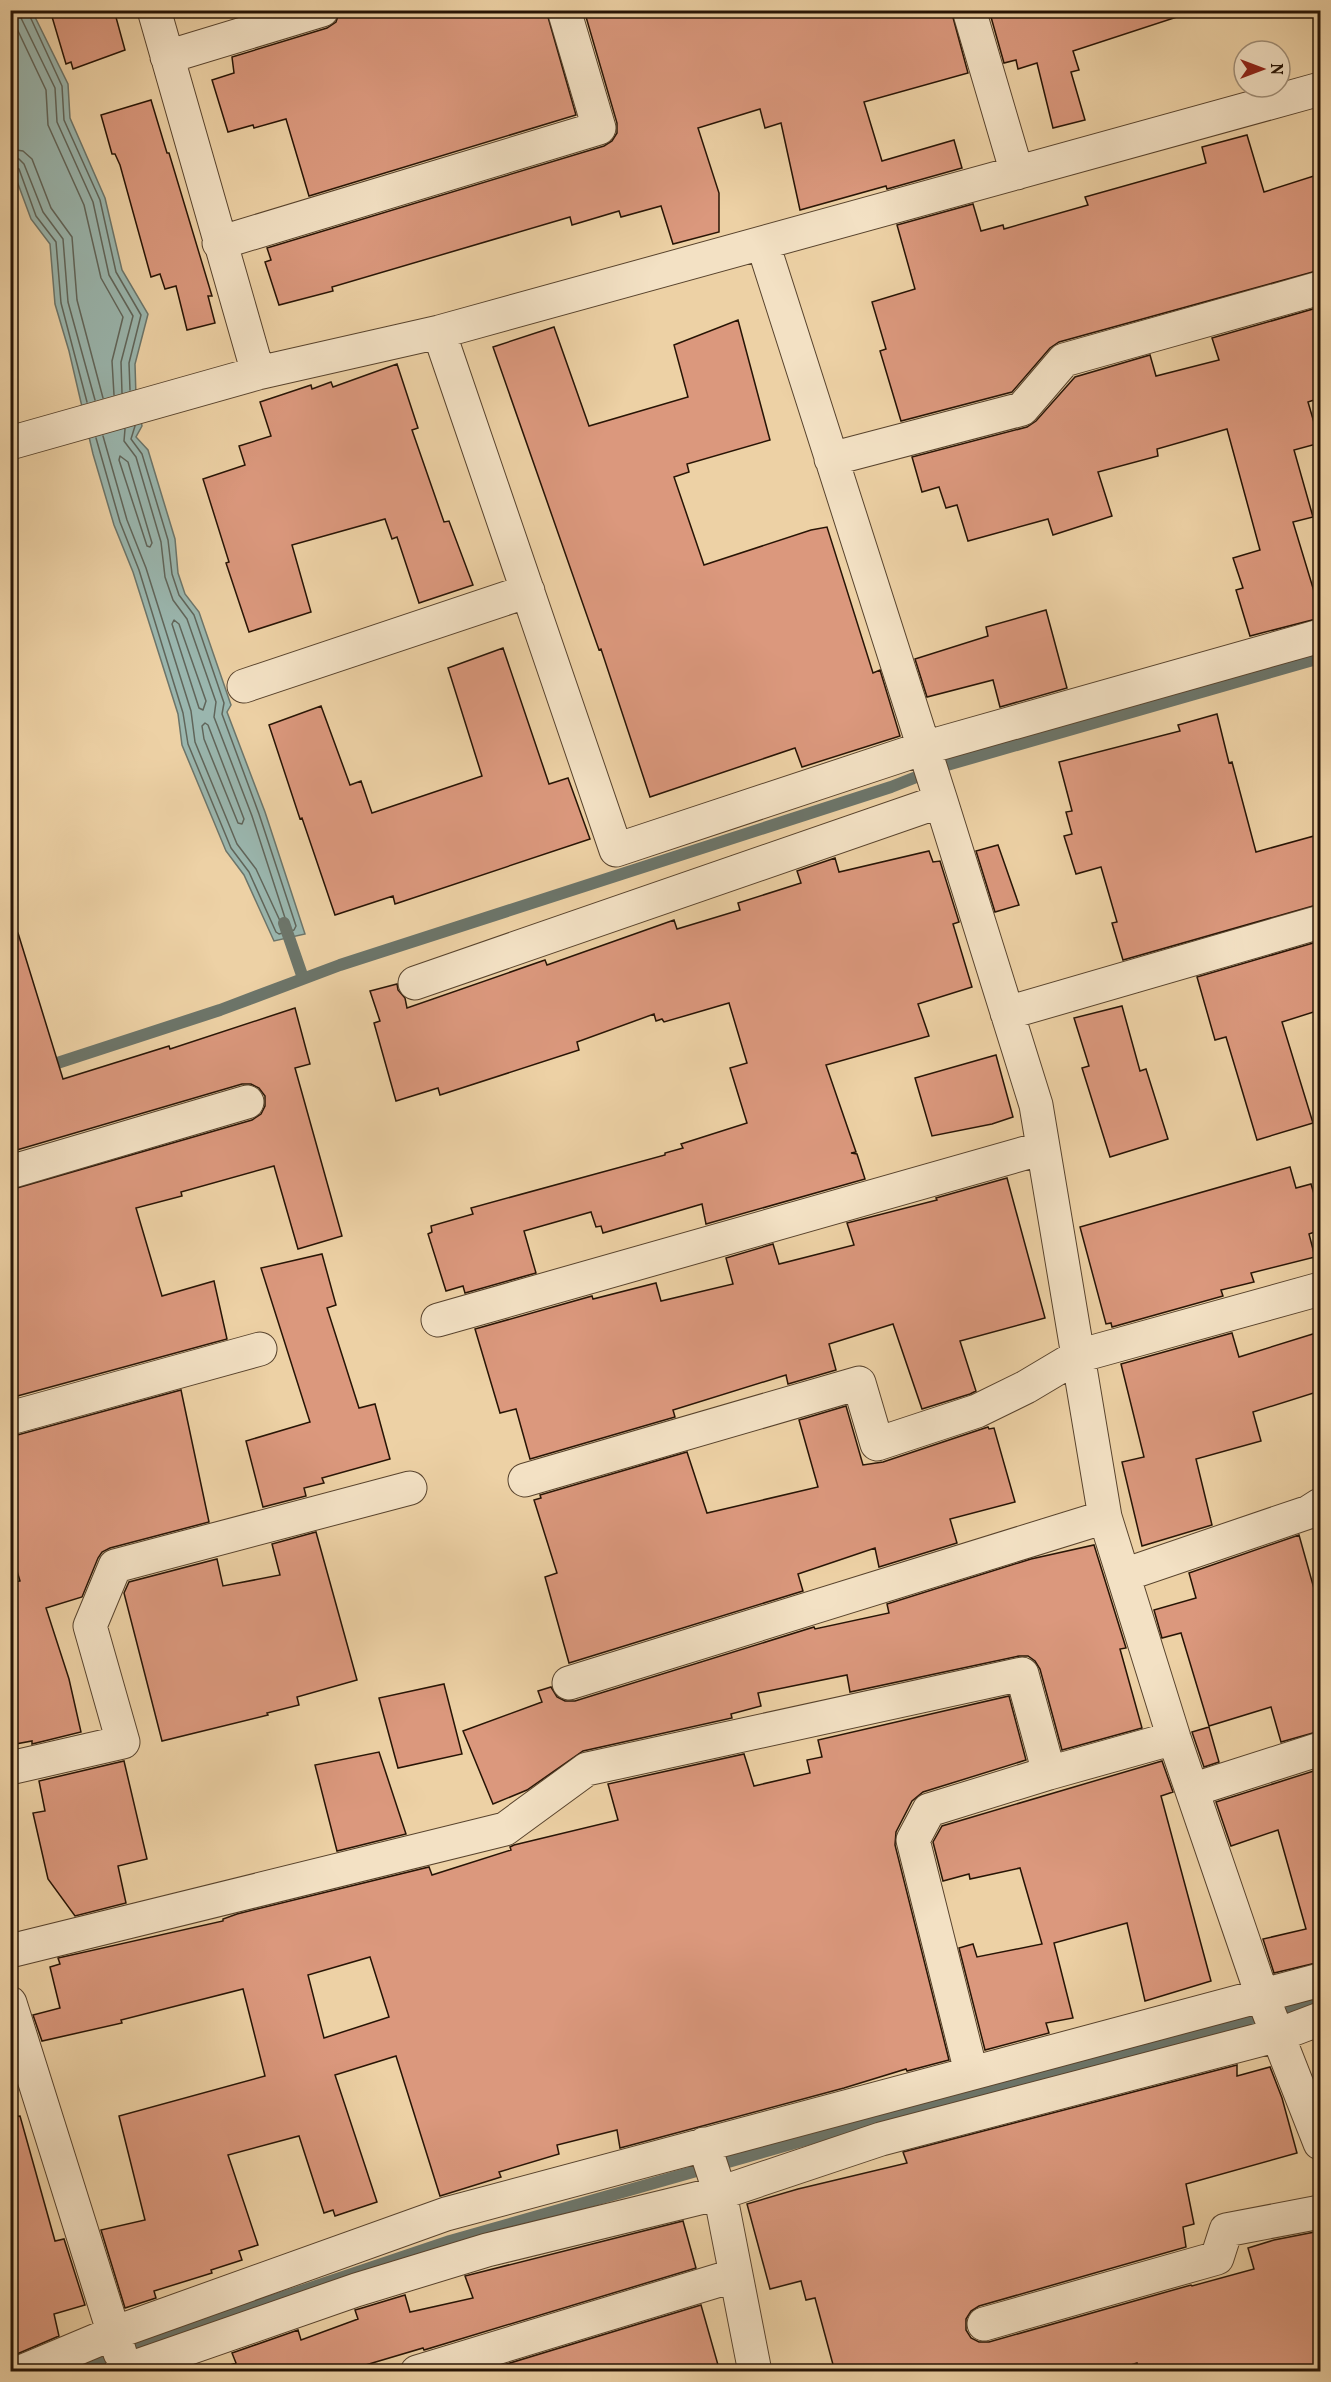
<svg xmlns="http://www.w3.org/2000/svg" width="1331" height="2382" font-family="Vollkorn,serif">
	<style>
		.water { fill: #9ab6ae; stroke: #6c756a; stroke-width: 1.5 }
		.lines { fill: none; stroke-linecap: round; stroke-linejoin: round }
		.shore { stroke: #60655a; stroke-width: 1.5 }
		.stream { stroke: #6c756a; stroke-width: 12 }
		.building { fill: #db987d; stroke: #271405; stroke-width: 1.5; fill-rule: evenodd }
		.minor-casing { stroke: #58432d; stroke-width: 35 }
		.minor { stroke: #f3e1c4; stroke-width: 33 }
	</style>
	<rect width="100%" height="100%" fill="#edd1a5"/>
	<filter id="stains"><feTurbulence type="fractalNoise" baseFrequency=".00333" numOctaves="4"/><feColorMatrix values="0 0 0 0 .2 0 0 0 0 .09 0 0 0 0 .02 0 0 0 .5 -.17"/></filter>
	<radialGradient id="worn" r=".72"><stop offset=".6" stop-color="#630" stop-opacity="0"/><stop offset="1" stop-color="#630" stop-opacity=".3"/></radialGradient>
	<path class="water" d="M 10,11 L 32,11 L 68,84 L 70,118 L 105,198 L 122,270 L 148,314 L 135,364 L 136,397 L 142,426 L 136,437 L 148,450 L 175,539 L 178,573 L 185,594 L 199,612 L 231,705 L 227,712 L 265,812 L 305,934 L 274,941 L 244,875 L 226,851 L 182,745 L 178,714 L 133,572 L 114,525 L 93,454 L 69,351 L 55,304 L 50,244 L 31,219 L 11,165 Z"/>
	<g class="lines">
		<path class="shore" d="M 19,10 L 21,18 L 55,88 L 57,122 L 93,202 L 109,275 L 133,316 L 121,362 L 122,393
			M 27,10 L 62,86 L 64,120 L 100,200 L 116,272 L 141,315 L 129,363 L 130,390
			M 10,14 L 46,90 L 48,125 L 84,205 L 101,278 L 123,317 L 112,361 L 114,395
			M 10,149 L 23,151 L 32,159 L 51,208 L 72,237 L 77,300 L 103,398
			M 10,158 L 19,159 L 24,164 L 43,212 L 63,239 L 68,302 L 95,400
			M 10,165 L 19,169 L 36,216 L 56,242 L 61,303 L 87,402
			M 103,436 L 127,520 L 146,568 L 191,711 L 195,742 L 237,844 L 256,869 L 281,923 L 285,925 L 286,921 L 252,816 L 214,717 L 216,702 L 187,619 L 173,600 L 165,577 L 161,542 L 136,457 L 124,441 L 125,429
			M 96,438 L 120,522 L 139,570 L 183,713 L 188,744 L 231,848 L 249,872 L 276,932 L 279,934 L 294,930 L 296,926 L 259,814 L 222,714 L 224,703 L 194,615 L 179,595 L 172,574 L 168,540 L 142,454 L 131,439 L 135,426
			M 120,456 L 128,462 L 152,543 L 150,547 L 147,546 L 119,460 Z
			M 174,620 L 179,624 L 206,701 L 203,710 L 199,708 L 172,624 Z
			M 205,723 L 208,725 L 244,819 L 242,824 L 238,823 L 204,739 L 202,726 Z"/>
		<path class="stream" d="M 284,923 L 303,978
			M 42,1068 L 220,1010 L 340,965 L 891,787 L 947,765 L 1320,658
			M 73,2372 L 114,2354 L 450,2241 L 985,2089 L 1286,2012 L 1320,2000"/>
	</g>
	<path class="building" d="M 50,10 L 114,10 L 125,50 L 73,69 L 71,62 L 66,64 Z
		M 340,10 L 546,10 L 576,115 L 309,196 L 286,119 L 254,128 L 253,125 L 228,132 L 212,80 L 234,73 L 232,57 L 327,28 L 336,22 Z
		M 584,10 L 951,10 L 968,73 L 864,102 L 882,161 L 954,140 L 962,168 L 887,189 L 886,186 L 800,210 L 781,123 L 765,128 L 760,109 L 698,128 L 719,193 L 719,232 L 673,244 L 661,206 L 621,217 L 619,211 L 572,225 L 570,217 L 332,287 L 333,291 L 279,305 L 265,262 L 271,260 L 267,248 L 604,146 L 612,141 L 617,133 L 617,123 Z
		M 989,10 L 1176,10 L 1177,17 L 1073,51 L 1079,70 L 1071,72 L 1085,120 L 1053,128 L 1037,63 L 1018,69 L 1016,60 L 1004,63 Z
		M 151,100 L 167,153 L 169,153 L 212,296 L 208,296 L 215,323 L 187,330 L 176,286 L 165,289 L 160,274 L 151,277 L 120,165 L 115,154 L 112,154 L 101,115 Z
		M 1247,135 L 1264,192 L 1320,174 L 1320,270 L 1059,342 L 1050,348 L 1012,392 L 901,421 L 880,351 L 886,349 L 872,302 L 915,289 L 897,225 L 973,204 L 981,231 L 1003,225 L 1004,229 L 1088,205 L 1085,197 L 1206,163 L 1202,147 Z
		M 1320,307 L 1320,398 L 1308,402 L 1320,443 L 1294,450 L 1313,517 L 1293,522 L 1320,611 L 1320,618 L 1250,636 L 1236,590 L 1243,588 L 1233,558 L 1260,550 L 1227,429 L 1157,449 L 1158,456 L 1098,472 L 1112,516 L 1053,535 L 1048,519 L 968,541 L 957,505 L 946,508 L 939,487 L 922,492 L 912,457 L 1027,427 L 1036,421 L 1075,377 L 1150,355 L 1156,376 L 1219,360 L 1212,338 Z
		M 738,320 L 770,440 L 687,464 L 689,472 L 674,477 L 704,565 L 811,530 L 827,527 L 873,673 L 880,670 L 900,736 L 802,767 L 795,748 L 650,797 L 601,649 L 599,650 L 493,347 L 554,327 L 589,426 L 688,397 L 674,345 Z
		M 397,364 L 418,428 L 412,430 L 444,522 L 449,521 L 473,585 L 419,603 L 397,537 L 392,539 L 385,519 L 292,545 L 311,612 L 249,632 L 226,563 L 229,562 L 203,479 L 245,465 L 239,446 L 271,436 L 260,402 L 311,385 L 312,389 L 331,382 L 333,387 Z
		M 1046,610 L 1067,688 L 1000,707 L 993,680 L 927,697 L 915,659 L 988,636 L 986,627 Z
		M 503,648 L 549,784 L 568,778 L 590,839 L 395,904 L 393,896 L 335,915 L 302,818 L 300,819 L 269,725 L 321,706 L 350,785 L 361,781 L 372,813 L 482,776 L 448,668 Z
		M 1217,714 L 1229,763 L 1232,762 L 1256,852 L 1314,836 L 1320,859 L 1320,904 L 1123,960 L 1112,923 L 1117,922 L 1101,867 L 1076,874 L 1064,836 L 1072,834 L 1066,812 L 1072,811 L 1059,762 L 1180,731 L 1178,725 Z
		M 998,845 L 1019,905 L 995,912 L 976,851 Z
		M 929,851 L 933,862 L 940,861 L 959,922 L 953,924 L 972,987 L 918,1004 L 929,1036 L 826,1065 L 856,1152 L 851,1153 L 857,1154 L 865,1179 L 706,1224 L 702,1204 L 603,1233 L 601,1226 L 596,1227 L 591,1212 L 524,1231 L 536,1273 L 465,1293 L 463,1286 L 446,1291 L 428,1234 L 432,1232 L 431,1226 L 473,1214 L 471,1208 L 665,1155 L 665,1153 L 683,1148 L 681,1144 L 747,1123 L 730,1068 L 747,1063 L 729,1003 L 664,1022 L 662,1019 L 656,1021 L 654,1014 L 577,1042 L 579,1050 L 440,1095 L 438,1088 L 396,1101 L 374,1023 L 380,1021 L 370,991 L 397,984 L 398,990 L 405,998 L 407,1008 L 545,960 L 547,965 L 674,920 L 677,929 L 740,910 L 738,903 L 801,883 L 797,871 L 835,858 L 839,872 Z
		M 18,933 L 63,1079 L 169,1046 L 170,1049 L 295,1008 L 310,1064 L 295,1068 L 342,1236 L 298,1249 L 274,1166 L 181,1192 L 182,1196 L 136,1208 L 162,1296 L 214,1281 L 227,1339 L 10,1398 L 10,1190 L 252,1120 L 261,1114 L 265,1106 L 265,1096 L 259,1088 L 251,1084 L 242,1084 L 10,1152 L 10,934 Z
		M 1320,941 L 1320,1010 L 1282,1022 L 1313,1123 L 1257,1140 L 1226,1037 L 1215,1040 L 1197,977 Z
		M 1122,1006 L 1140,1071 L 1146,1069 L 1168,1139 L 1110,1157 L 1082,1068 L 1089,1066 L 1074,1018 Z
		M 996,1055 L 1013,1117 L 992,1124 L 932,1136 L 915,1078 Z
		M 1290,1167 L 1296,1188 L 1311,1184 L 1320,1214 L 1320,1230 L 1309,1234 L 1315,1257 L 1251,1273 L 1254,1282 L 1221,1290 L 1223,1296 L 1112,1327 L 1111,1323 L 1106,1324 L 1080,1227 Z
		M 1007,1178 L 1045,1318 L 960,1341 L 976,1391 L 970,1394 L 922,1409 L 893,1324 L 829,1344 L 836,1370 L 788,1384 L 786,1375 L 673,1410 L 675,1417 L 530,1459 L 516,1409 L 500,1413 L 475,1329 L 592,1296 L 593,1299 L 656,1283 L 661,1301 L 733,1284 L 726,1258 L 773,1244 L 779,1264 L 854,1245 L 847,1223 L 937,1200 L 936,1198 Z
		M 322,1254 L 336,1305 L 327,1308 L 359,1408 L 375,1404 L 390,1459 L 322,1478 L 324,1483 L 304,1488 L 306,1496 L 263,1507 L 246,1441 L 310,1422 L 261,1268 Z
		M 1232,1333 L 1239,1357 L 1316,1333 L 1320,1354 L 1320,1391 L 1253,1412 L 1261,1441 L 1196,1459 L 1212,1525 L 1142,1546 L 1122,1462 L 1144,1457 L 1121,1364 Z
		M 181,1390 L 209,1522 L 110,1548 L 102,1552 L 98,1558 L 82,1597 L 46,1608 L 69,1679 L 81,1732 L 32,1744 L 32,1741 L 10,1745 L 10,1583 L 20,1581 L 10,1548 L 10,1437 Z
		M 846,1406 L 863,1465 L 883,1462 L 988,1427 L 989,1429 L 994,1428 L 1015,1502 L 950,1519 L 957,1543 L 879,1567 L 875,1548 L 798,1574 L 803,1591 L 569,1663 L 545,1577 L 557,1573 L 534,1500 L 541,1498 L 540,1495 L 687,1452 L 707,1513 L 818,1487 L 799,1420 Z
		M 316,1532 L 357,1680 L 297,1697 L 299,1705 L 267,1713 L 268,1715 L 162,1741 L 124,1593 L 129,1582 L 217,1559 L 223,1586 L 280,1575 L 272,1544 Z
		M 1299,1535 L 1320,1610 L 1320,1731 L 1281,1742 L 1271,1707 L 1209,1726 L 1181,1633 L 1162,1638 L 1154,1610 L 1196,1598 L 1189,1573 Z
		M 1094,1545 L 1126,1648 L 1120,1649 L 1142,1728 L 1062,1750 L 1040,1669 L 1035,1661 L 1028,1656 L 1019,1656 L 850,1692 L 847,1675 L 758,1693 L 761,1706 L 731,1714 L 732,1718 L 583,1751 L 527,1790 L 493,1804 L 463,1731 L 542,1702 L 538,1691 L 551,1687 L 557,1697 L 565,1701 L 575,1701 L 814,1627 L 815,1629 L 889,1613 L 887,1604 L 1031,1559 Z
		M 444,1684 L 462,1754 L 398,1768 L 379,1698 Z
		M 1009,1696 L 1026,1760 L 923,1792 L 912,1801 L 896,1832 L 895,1845 L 949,2060 L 907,2071 L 906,2069 L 844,2088 L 620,2148 L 617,2130 L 557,2145 L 559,2154 L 499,2172 L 501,2177 L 440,2196 L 396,2056 L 335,2075 L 377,2202 L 335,2216 L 333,2210 L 324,2213 L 299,2136 L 228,2155 L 258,2245 L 239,2251 L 242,2260 L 211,2270 L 212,2273 L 154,2291 L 156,2298 L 125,2308 L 101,2230 L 145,2220 L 119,2116 L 265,2076 L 243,1989 L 121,2020 L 122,2023 L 42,2041 L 33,2015 L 60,2008 L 50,1967 L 60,1964 L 58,1958 L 223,1921 L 223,1919 L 237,1914 L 429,1867 L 432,1875 L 511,1850 L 510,1847 L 514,1845 L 618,1820 L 608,1784 L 744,1754 L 754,1786 L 810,1773 L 807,1760 L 822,1757 L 818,1740 ZM 370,1957 L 389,2017 L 324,2038 L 308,1975 Z
		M 1209,1727 L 1219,1762 L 1204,1767 L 1192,1732 Z
		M 379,1752 L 406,1834 L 337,1851 L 315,1765 Z
		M 124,1761 L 147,1859 L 118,1866 L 126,1903 L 75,1916 L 48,1879 L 33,1813 L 45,1811 L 39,1781 Z
		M 1162,1761 L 1173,1792 L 1161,1796 L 1211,1981 L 1145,2001 L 1127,1923 L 1054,1943 L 1073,2018 L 1046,2023 L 1049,2033 L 985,2050 L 959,1948 L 973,1944 L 977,1957 L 1042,1944 L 1020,1868 L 970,1879 L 969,1874 L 943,1881 L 933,1842 L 942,1826 Z
		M 1320,1769 L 1320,1962 L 1274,1973 L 1263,1939 L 1306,1929 L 1278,1830 L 1231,1846 L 1216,1802 Z
		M 1237,2065 L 1237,2076 L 1270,2067 L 1282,2098 L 1297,2153 L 1186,2184 L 1194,2224 L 1183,2227 L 1186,2247 L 979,2306 L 971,2311 L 966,2319 L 966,2330 L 971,2338 L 979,2342 L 989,2342 L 1191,2285 L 1192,2286 L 1254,2269 L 1248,2248 L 1274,2240 L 1320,2231 L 1320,2364 L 1295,2372 L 1140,2372 L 1137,2363 L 1109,2372 L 835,2372 L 815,2298 L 806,2300 L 801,2281 L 770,2289 L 747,2204 L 798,2189 L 907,2163 L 903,2152 Z
		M 20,2116 L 55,2241 L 64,2239 L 85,2305 L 54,2314 L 59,2336 L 10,2357 L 10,2117 Z
		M 683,2221 L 696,2268 L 424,2350 L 423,2348 L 342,2372 L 225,2372 L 224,2367 L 236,2363 L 232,2353 L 298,2330 L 301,2340 L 358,2319 L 355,2310 L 362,2308 L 405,2295 L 410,2312 L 473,2298 L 465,2276 Z
		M 701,2305 L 720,2372 L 498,2372 L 497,2367 Z"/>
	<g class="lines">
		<defs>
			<path id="minor" d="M 154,10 L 258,373
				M 969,10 L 1017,173
				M 167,57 L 322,10
				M 219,243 L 599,128 L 564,10
				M 763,244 L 941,801 L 1036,1105 L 1105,1517 L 1174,1738 L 1262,1995 L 1320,2143
				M 439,332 L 616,850 L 924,748 L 1320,636
				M 10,443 L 258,373 L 439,332 L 1320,89
				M 831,459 L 1022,409 L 1064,360 L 1320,288
				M 244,686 L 528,591
				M 415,983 L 941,801
				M 1007,1013 L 1320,922
				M 10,1172 L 247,1102
				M 438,1320 L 1043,1148
				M 10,1418 L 260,1349
				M 525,1480 L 859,1383 L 877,1444 L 977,1411 L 1026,1387 L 1078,1356 L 1320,1289
				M 1124,1575 L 1309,1512 L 1320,1505
				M 569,1683 L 1105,1517
				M 10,1768 L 123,1742 L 90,1626 L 115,1566 L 410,1488
				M 1192,1790 L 1320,1749
				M 10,1951 L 505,1829 L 587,1769 L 1022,1674 L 1049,1773 L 1174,1738
				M 10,2003 L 120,2353
				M 971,2072 L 913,1840 L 929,1810 L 1049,1773
				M 704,2144 L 720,2193 L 755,2372
				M 984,2324 L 1217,2258 L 1226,2230 L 1320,2212
				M 21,2372 L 114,2333 L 446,2214 L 1320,1980
				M 120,2372 L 356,2290 L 487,2250 L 720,2193 L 881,2139 L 1278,2035 L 1320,2019
				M 417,2372 L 736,2275"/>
		</defs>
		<use href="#minor" class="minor-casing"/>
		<use href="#minor" class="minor"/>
	</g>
	<rect width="1331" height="2382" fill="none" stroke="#edd1a5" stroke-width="36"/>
	<rect x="12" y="12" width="1307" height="2358" fill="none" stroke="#271405" stroke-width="3"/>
	<rect x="18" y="18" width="1295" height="2346" fill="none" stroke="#271405" stroke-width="1.5"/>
	<g transform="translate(1262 69) rotate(90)"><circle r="28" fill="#f3e1c4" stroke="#a18f78" stroke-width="1.5"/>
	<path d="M0-4.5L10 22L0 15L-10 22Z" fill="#8f2418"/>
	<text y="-9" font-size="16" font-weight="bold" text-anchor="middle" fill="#271405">N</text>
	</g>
	<rect width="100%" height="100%" filter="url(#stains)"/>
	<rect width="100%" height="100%" fill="url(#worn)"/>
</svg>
